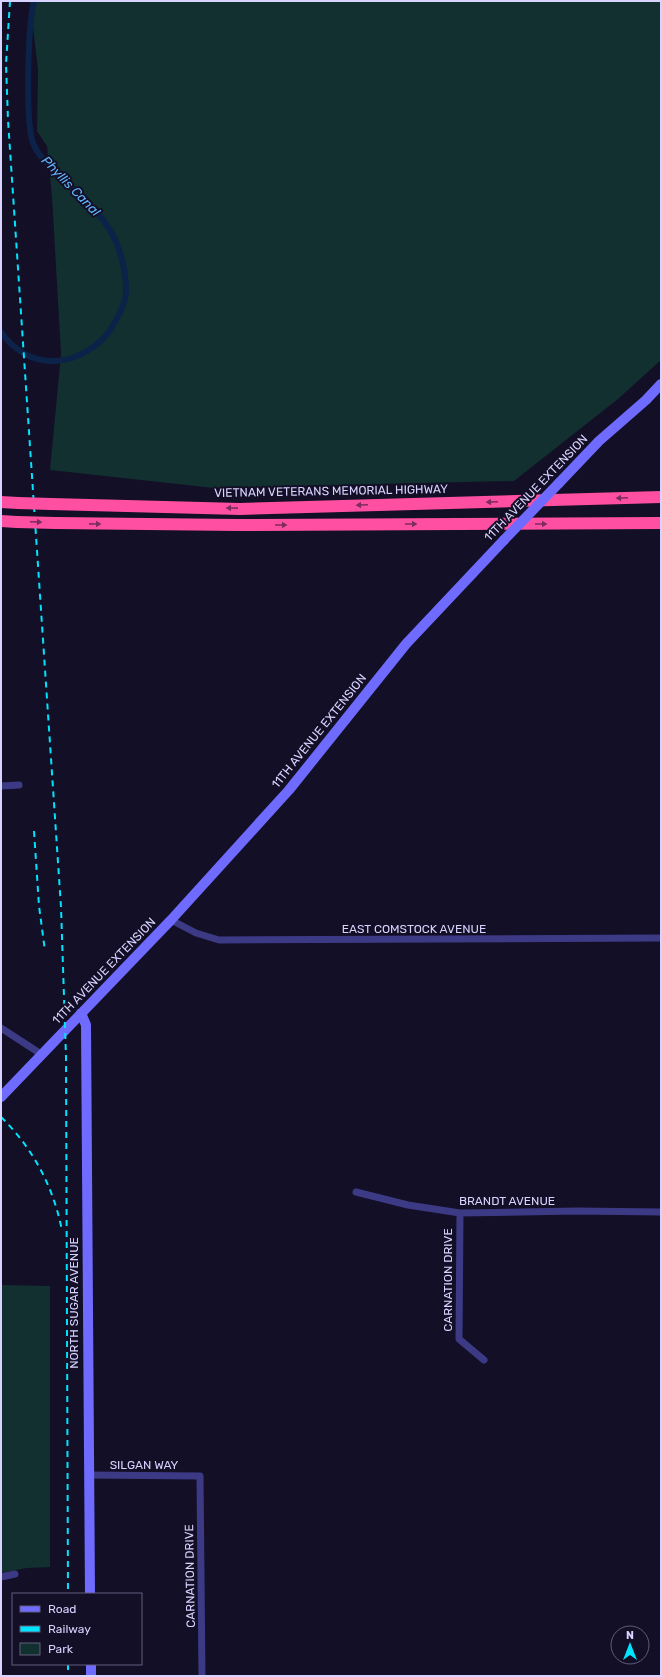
<svg xmlns="http://www.w3.org/2000/svg" width="662" height="1677" font-family="Rubik,sans-serif">
	<style>
		.green { fill: #12302f }
		.lines { fill: none; stroke-linecap: round; stroke-linejoin: round }
		.canal { stroke: #0c2248; stroke-width: 6 }
		.street { stroke: #3d3a85; stroke-width: 7 }
		.secondary { stroke: #6f6bff; stroke-width: 10 }
		.highway { stroke: #ff4fa3; stroke-width: 12 }
		.rail { stroke: #00e5ff; stroke-width: 2; stroke-dasharray: 6 5; stroke-linecap: butt }
		.secondary-bridge { stroke: #6f6bff; stroke-width: 10 }
		.highway-bridge { stroke: #ff4fa3; stroke-width: 12 }
		.oneway { fill: #7d2c5e }
		.labels { text-anchor: middle; dominant-baseline: central; stroke-width: 4; stroke-linejoin: round; paint-order: stroke }
		.street-label { font-size: 12px; fill: #d9d4ff; stroke: #130f26 }
		.water-label { font-size: 13px; font-style: italic; fill: #62b6ff; stroke: #130f26 }
	</style>
	<rect width="100%" height="100%" fill="#130f26"/>
	<path class="green" d="M 30,1 L 661,1 L 661,360 L 618,399 L 514,481 L 214,488 L 50,470 L 61,354 L 52,197 L 47,146 L 37,131 L 38,70 Z
		M 1,1285 L 50,1286 L 50,1567 L 27,1568 L 1,1573 Z"/>
	<g class="lines">
		<path class="canal" d="M 1,332 C 13,350 33,362 54,361 C 76,361 102,345 112,327 C 127,302 129,293 123,264 C 114,218 83,201 53,169 C 45,161 37,154 33,143 C 25,120 28,25 34,1"/>
		<path class="street" d="M 1,786 L 19,785
			M 171,920 L 196,933 L 219,940 L 661,938
			M 1,1028 L 41,1054
			M 356,1192 L 408,1205 L 460,1213 L 577,1211 L 661,1212
			M 460,1213 L 459,1339 L 484,1360
			M 89,1475 L 200,1476 L 202,1676
			M 1,1577 L 15,1574"/>
		<path class="secondary" d="M 559,483 L 599,441 L 646,400 L 661,384
			M 81,1013 L 86,1025 L 90,1594
			M 1,1097 L 171,920 L 289,790 L 406,644 L 504,540
			M 91,1664 L 91,1676"/>
		<path class="highway" d="M 1,502 L 18,503
			M 51,504 L 240,509 L 661,497
			M 1,521 L 17,522
			M 56,523 L 237,525 L 661,523"/>
		<path class="rail" d="M 10,1 L 6,64 L 8,120 L 61,907 L 66,1057 L 68,1594
			M 34,831 L 39,906 L 45,951
			M 1,1117 C 33,1148 54,1188 62,1231
			M 68,1664 L 68,1676"/>
		<path class="secondary-bridge" d="M 504,540 L 559,483"/>
		<path class="highway-bridge" d="M 18,503 L 51,504
			M 17,522 L 56,523"/>
	</g>
	<defs><path id="oneway-solid" d="M-6-.8H1V-3.2L6.5 0L1 3.2V.8H-6Z"/></defs>
	<g class="oneway">
		<use href="#oneway-solid" transform="translate(622 498) rotate(178)"/>
		<use href="#oneway-solid" transform="translate(492 502) rotate(178)"/>
		<use href="#oneway-solid" transform="translate(362 505) rotate(178)"/>
		<use href="#oneway-solid" transform="translate(232 508) rotate(-179)"/>
		<use href="#oneway-solid" transform="translate(36 522) rotate(2)"/>
		<use href="#oneway-solid" transform="translate(95 524) rotate(1)"/>
		<use href="#oneway-solid" transform="translate(411 524)"/>
		<use href="#oneway-solid" transform="translate(541 524)"/>
		<use href="#oneway-solid" transform="translate(281 525)"/>
	</g>
	<g class="labels">
		<g class="street-label">
			<text transform="translate(536 488) rotate(-46)">11TH AVENUE EXTENSION</text>
			<text transform="translate(331 491) rotate(-1)">VIETNAM VETERANS MEMORIAL HIGHWAY</text>
			<text transform="translate(319 731) rotate(-51)">11TH AVENUE EXTENSION</text>
			<text x="414" y="929">EAST COMSTOCK AVENUE</text>
			<text transform="translate(104 971) rotate(-46)">11TH AVENUE EXTENSION</text>
			<text x="507" y="1201">BRANDT AVENUE</text>
			<text transform="translate(448 1280) rotate(-90)">CARNATION DRIVE</text>
			<text transform="translate(74 1303) rotate(-90)">NORTH SUGAR AVENUE</text>
			<text x="144" y="1465">SILGAN WAY</text>
			<text transform="translate(190 1576) rotate(-91)">CARNATION DRIVE</text>
		</g>
		<g class="water-label">
			<text transform="translate(71 186) rotate(46)">Phyllis Canal</text>
		</g>
	</g>
	<rect width="662" height="1677" fill="none" stroke="#d9d4ff" stroke-width="4"/>
	<rect x="12" y="1593" width="130" height="72" fill="#130f26" stroke="#625e7d"/>
	<rect x="20" y="1606" width="20" height="6" fill="#6f6bff" stroke="#625e7d"/>
	<text x="48" y="1613" font-size="12" fill="#d9d4ff">Road</text>
	<rect x="20" y="1626" width="20" height="6" fill="#00e5ff" stroke="#625e7d"/>
	<text x="48" y="1633" font-size="12" fill="#d9d4ff">Railway</text>
	<rect x="20" y="1643" width="20" height="12" fill="#12302f" stroke="#625e7d"/>
	<text x="48" y="1653" font-size="12" fill="#d9d4ff">Park</text>
	<g transform="translate(630 1645)"><circle r="19" fill="#130f26" stroke="#625e7d"/>
	<path d="M0-3L7 15L0 10L-7 15Z" fill="#00e5ff"/>
	<text y="-6" font-size="11" font-weight="bold" text-anchor="middle" fill="#d9d4ff">N</text>
	</g>
</svg>
